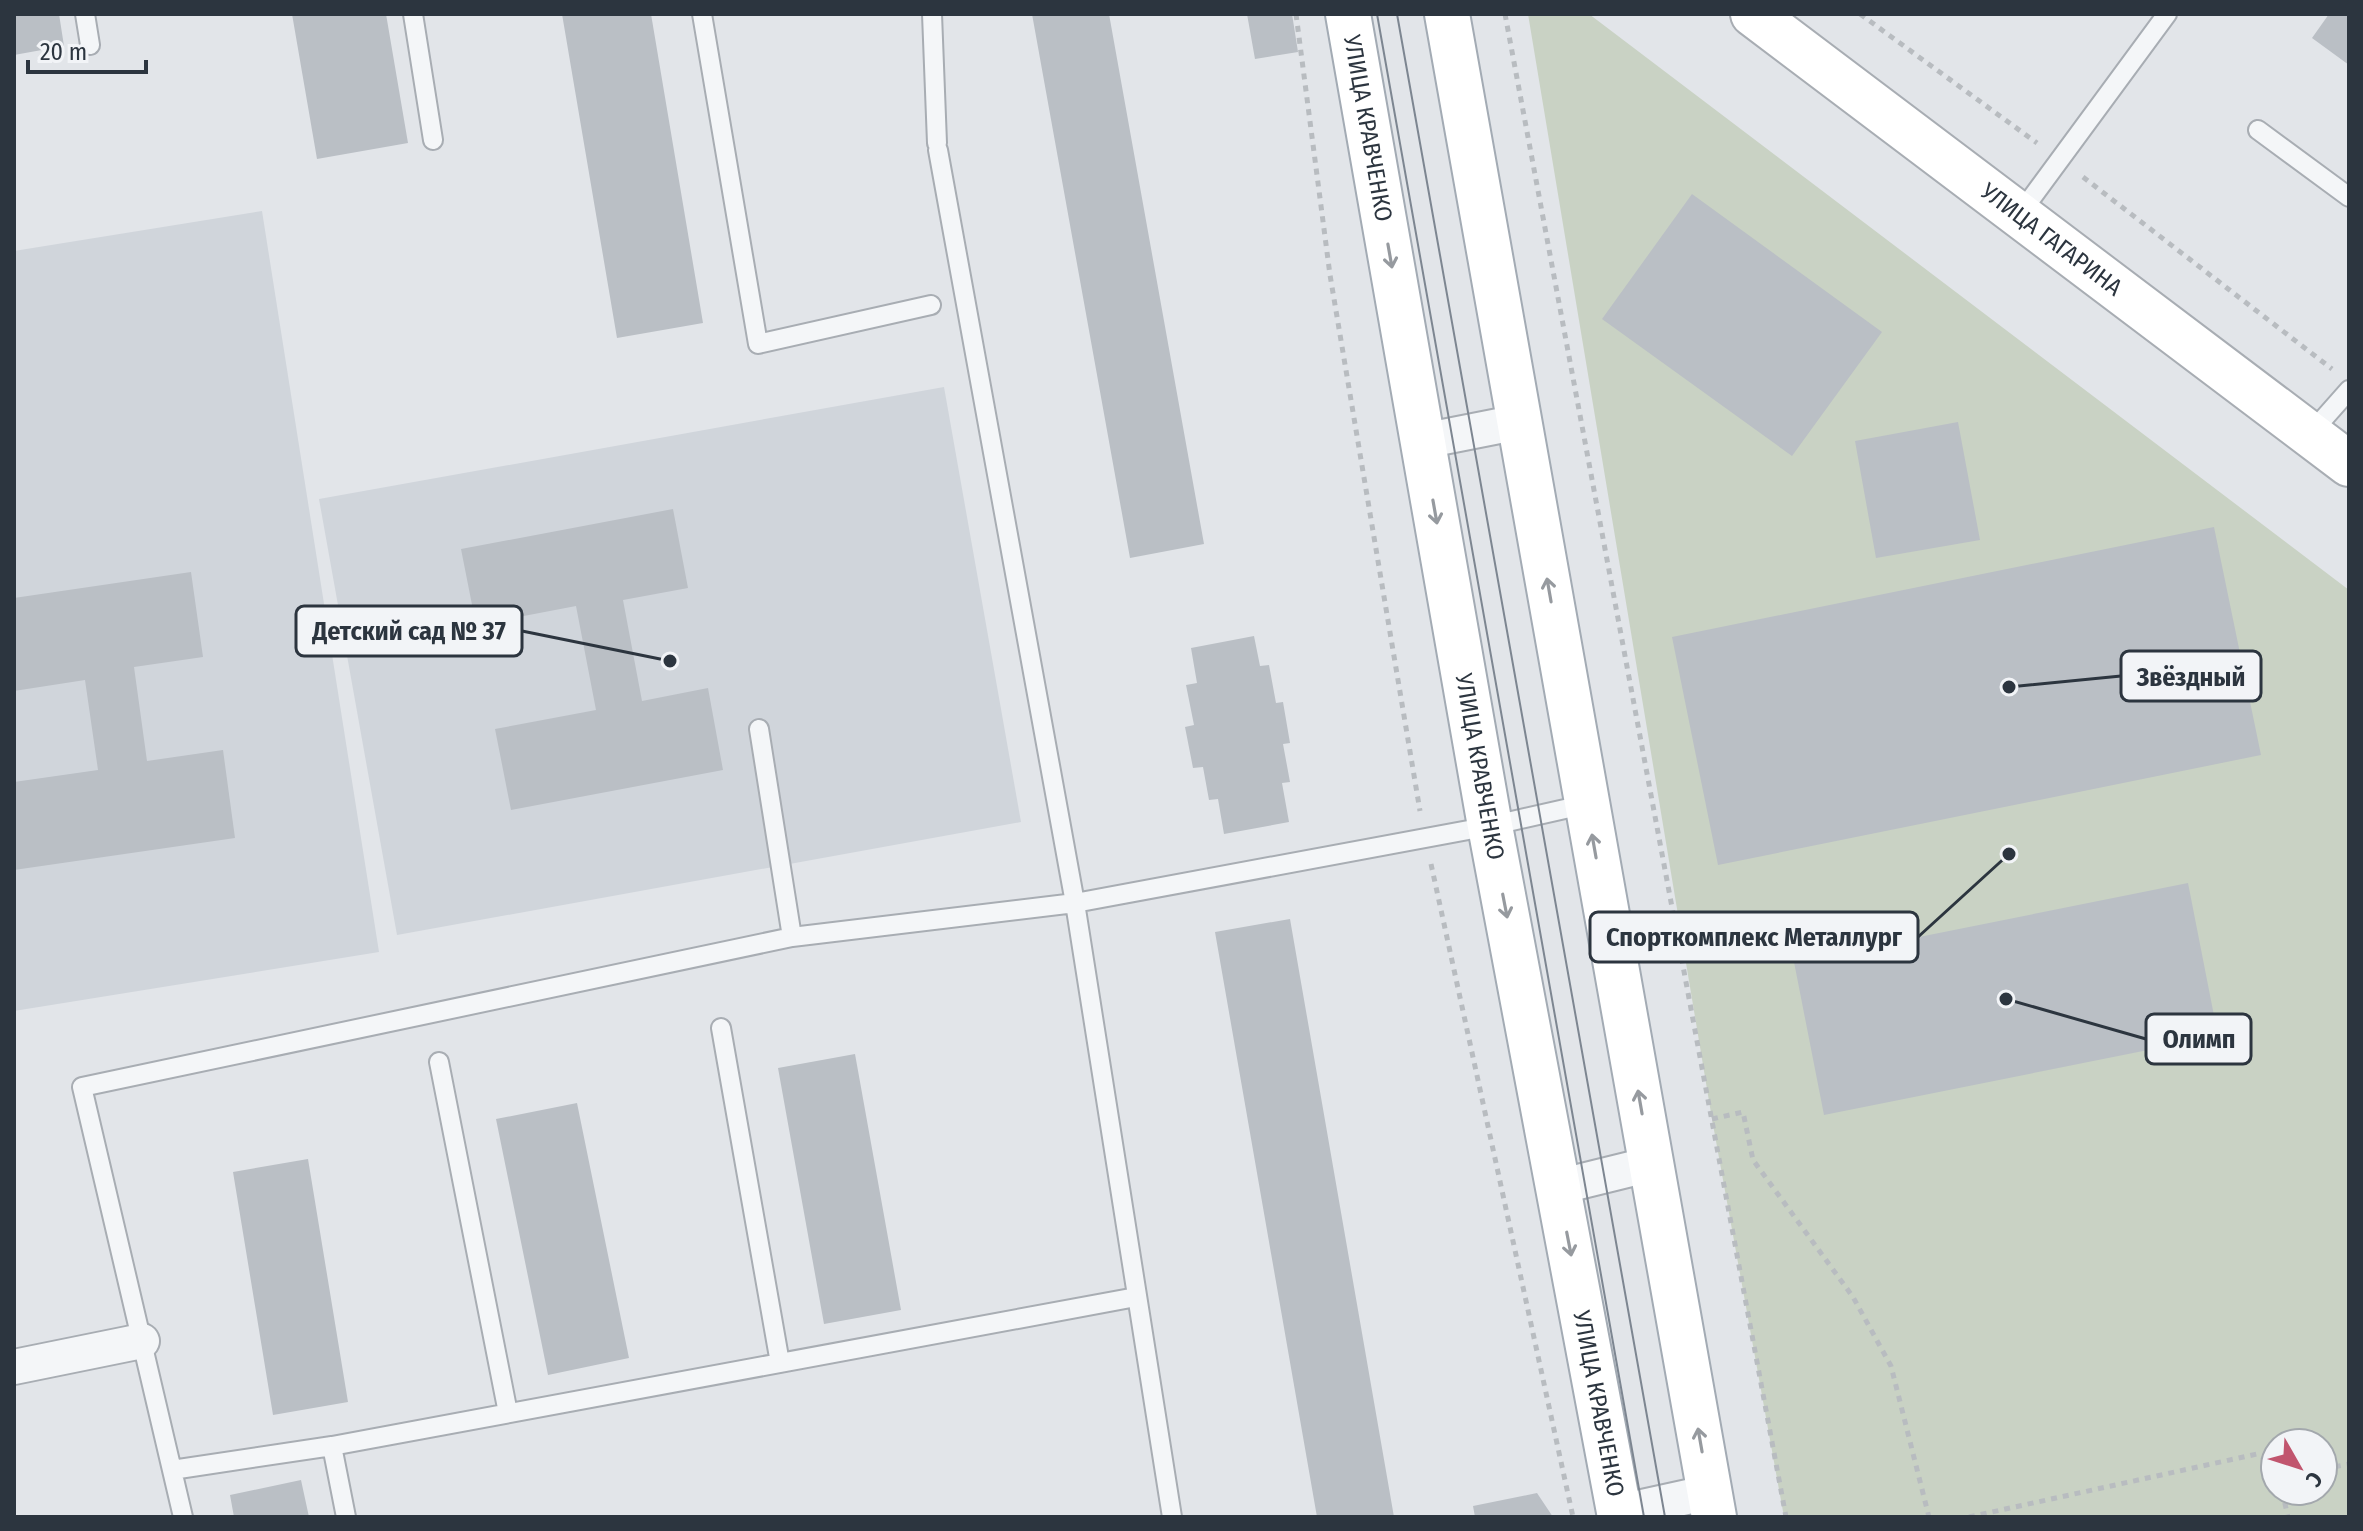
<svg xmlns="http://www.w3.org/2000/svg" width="2363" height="1531" font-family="'Fira Sans Condensed',sans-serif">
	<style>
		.built { fill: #d0d5db }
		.green { fill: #c9d2c4; fill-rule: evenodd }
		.building { fill: #babfc5 }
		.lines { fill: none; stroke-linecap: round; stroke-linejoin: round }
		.service-casing { stroke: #a8adb3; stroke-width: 22 }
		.minor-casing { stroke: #a8adb3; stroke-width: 38 }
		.secondary-casing { stroke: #a8adb3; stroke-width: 48 }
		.primary-casing { stroke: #a3abb4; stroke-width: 48 }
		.path { stroke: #b8bcc0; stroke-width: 5; stroke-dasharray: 6 6; stroke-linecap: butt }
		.service { stroke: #f4f6f8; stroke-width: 18 }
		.minor { stroke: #f4f6f8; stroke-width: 34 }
		.secondary { stroke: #fff; stroke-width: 44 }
		.primary { stroke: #fff; stroke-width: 44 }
		.tram { stroke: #7d8691; stroke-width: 2 }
		.oneway { stroke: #969a9f }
		.labels { text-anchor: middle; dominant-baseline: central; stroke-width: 8; stroke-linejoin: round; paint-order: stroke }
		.street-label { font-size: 24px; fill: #2c353f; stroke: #f2f4f7 }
		.leader { fill: none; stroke: #2c353f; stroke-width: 3 }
		.callout-dot { fill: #2c353f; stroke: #f2f4f7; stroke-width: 3 }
		.callout { fill: #f2f4f7; stroke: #2c353f; stroke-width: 3 }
		.callout-label { font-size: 26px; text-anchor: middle; font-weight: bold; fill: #2c353f }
	</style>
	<rect width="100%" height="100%" fill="#e2e5e9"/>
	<path class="built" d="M 262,211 L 379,952 L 14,1011 L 14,251 Z
		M 944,387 L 1021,822 L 397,935 L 319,499 Z"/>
	<path class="green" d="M 1528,14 L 1589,14 L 2349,590 L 2349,1517 L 1784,1517 L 1712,1119 ZM 2275,1443 L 2323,1443 L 2323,1491 L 2275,1491 Z"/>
	<path class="building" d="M 14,14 L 59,14 L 64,46 L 14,55 Z
		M 292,14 L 386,14 L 408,143 L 317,159 Z
		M 562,14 L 651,14 L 703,323 L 617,338 Z
		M 1032,14 L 1109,14 L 1204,544 L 1130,558 Z
		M 1247,14 L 1292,14 L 1298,52 L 1255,59 Z
		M 2329,14 L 2349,14 L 2349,65 L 2312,38 Z
		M 1692,194 L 1882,332 L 1792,456 L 1602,319 Z
		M 1958,422 L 1980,540 L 1876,558 L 1855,441 Z
		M 673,509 L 688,588 L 623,600 L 642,701 L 708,688 L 723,770 L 511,810 L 495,729 L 596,710 L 576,606 L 476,625 L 461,549 Z
		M 2214,527 L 2261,755 L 1718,865 L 1672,637 Z
		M 191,572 L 203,657 L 134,667 L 147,761 L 223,750 L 235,838 L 14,870 L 14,782 L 98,770 L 85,680 L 14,691 L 14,598 Z
		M 1254,636 L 1260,666 L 1269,665 L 1276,703 L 1283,702 L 1290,743 L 1283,744 L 1290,782 L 1282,783 L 1289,822 L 1224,834 L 1218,799 L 1209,800 L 1203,767 L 1193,768 L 1185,727 L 1194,725 L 1186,685 L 1197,683 L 1191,648 Z
		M 2188,883 L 2218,1036 L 1824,1115 L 1794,962 Z
		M 1290,919 L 1394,1517 L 1317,1517 L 1215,932 Z
		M 855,1054 L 901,1310 L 824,1324 L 778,1068 Z
		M 577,1103 L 629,1358 L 548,1375 L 496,1119 Z
		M 308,1159 L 348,1402 L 273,1415 L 233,1172 Z
		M 301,1480 L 309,1517 L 234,1517 L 230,1495 Z
		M 1537,1493 L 1553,1517 L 1475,1517 L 1473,1506 Z"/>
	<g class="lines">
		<defs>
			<path id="service" d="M 85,14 L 90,45
				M 413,14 L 433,140
				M 702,14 L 758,344 L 931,305
				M 932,14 L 937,143
				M 2258,130 L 2349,197
				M 938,150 L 1075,903 L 1172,1517
				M 2019,215 L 2167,14
				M 2310,434 L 2349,390
				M 759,729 L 792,937
				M 721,1028 L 780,1363
				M 439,1062 L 508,1413
				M 332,1446 L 1136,1297
				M 172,1470 L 332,1446 L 346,1517
				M 183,1517 L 82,1087 L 792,937 L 1075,903 L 1490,826 L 1587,804"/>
			<path id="minor" d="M 1423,441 L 1519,422
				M 1558,1187 L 1651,1164
				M 14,1367 L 142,1341
				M 1619,1512 L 1710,1492"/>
			<g id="secondary">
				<path id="s1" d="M 1753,14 L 2349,464"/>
			</g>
			<g id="primary">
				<path id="s2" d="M 1348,14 L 1490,826 L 1620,1517"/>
				<path d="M 1447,14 L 1714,1517"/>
			</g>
		</defs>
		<use href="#service" class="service-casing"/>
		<use href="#minor" class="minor-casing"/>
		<use href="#secondary" class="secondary-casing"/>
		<use href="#primary" class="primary-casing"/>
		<path class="path" d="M 1296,14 L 1330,275 L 1420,811
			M 1505,14 L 1786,1517
			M 1860,14 L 2037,143
			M 2083,177 L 2332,369
			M 1431,864 L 1573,1517
			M 1712,1119 L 1743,1112 L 1753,1160 L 1853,1297 L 1891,1366 L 1929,1517
			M 2323,1469 L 2349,1464
			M 2282,1491 L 2288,1517
			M 1969,1517 L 2257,1454 L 2275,1464"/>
		<use href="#service" class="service"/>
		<use href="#minor" class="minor"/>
		<use href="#secondary" class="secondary"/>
		<use href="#primary" class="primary"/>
		<path class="tram" d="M 1377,14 L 1644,1517
			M 1397,14 L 1665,1517"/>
	</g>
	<defs><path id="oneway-shaft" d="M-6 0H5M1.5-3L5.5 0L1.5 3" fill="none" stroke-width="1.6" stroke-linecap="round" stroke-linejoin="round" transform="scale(2)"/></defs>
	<g class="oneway">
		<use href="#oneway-shaft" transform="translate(1390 256) rotate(80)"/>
		<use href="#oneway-shaft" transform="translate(1435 512) rotate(80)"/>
		<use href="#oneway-shaft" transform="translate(1549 590) rotate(-100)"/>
		<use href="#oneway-shaft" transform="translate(1594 846) rotate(-100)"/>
		<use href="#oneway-shaft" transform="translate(1505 906) rotate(79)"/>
		<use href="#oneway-shaft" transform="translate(1640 1102) rotate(-100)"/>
		<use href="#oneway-shaft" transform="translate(1569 1244) rotate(79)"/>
		<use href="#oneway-shaft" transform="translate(1700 1440) rotate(-100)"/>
	</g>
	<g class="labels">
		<g class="street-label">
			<text stroke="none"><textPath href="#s2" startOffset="116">УЛИЦА КРАВЧЕНКО</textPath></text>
			<text stroke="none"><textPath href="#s1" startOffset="374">УЛИЦА ГАГАРИНА</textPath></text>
			<text stroke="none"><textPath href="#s2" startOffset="764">УЛИЦА КРАВЧЕНКО</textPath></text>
			<text stroke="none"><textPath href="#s2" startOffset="1412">УЛИЦА КРАВЧЕНКО</textPath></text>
		</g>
	</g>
	<path class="leader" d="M670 661L522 631M2009 687L2121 676M2009 854L1918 937M2006 999L2146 1039"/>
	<g class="callout-dot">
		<circle cx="670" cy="661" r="8"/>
		<circle cx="2009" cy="687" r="8"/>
		<circle cx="2009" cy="854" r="8"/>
		<circle cx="2006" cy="999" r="8"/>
	</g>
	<g class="callout">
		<rect x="296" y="606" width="226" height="50" rx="8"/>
		<rect x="2121" y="651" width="140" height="50" rx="8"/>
		<rect x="1590" y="912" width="328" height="50" rx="8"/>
		<rect x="2146" y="1014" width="105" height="50" rx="8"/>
	</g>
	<g class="callout-label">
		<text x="409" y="640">Детский сад № 37</text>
		<text x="2191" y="686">Звёздный</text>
		<text x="1754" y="946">Спорткомплекс Металлург</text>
		<text x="2199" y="1048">Олимп</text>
	</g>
	<rect width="2363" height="1531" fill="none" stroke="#2c353f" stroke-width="32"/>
	<g transform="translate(2299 1467) rotate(129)"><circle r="38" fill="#f2f4f7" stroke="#a3a8ad" stroke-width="2"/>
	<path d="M0-6L14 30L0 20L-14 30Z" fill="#c1556e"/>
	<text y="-12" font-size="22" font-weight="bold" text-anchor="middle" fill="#2c353f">С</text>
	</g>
	<path d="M28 60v12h118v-12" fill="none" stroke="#2c353f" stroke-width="4"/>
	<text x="40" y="60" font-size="24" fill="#2c353f" stroke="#f2f4f7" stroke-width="6" paint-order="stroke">20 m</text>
</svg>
